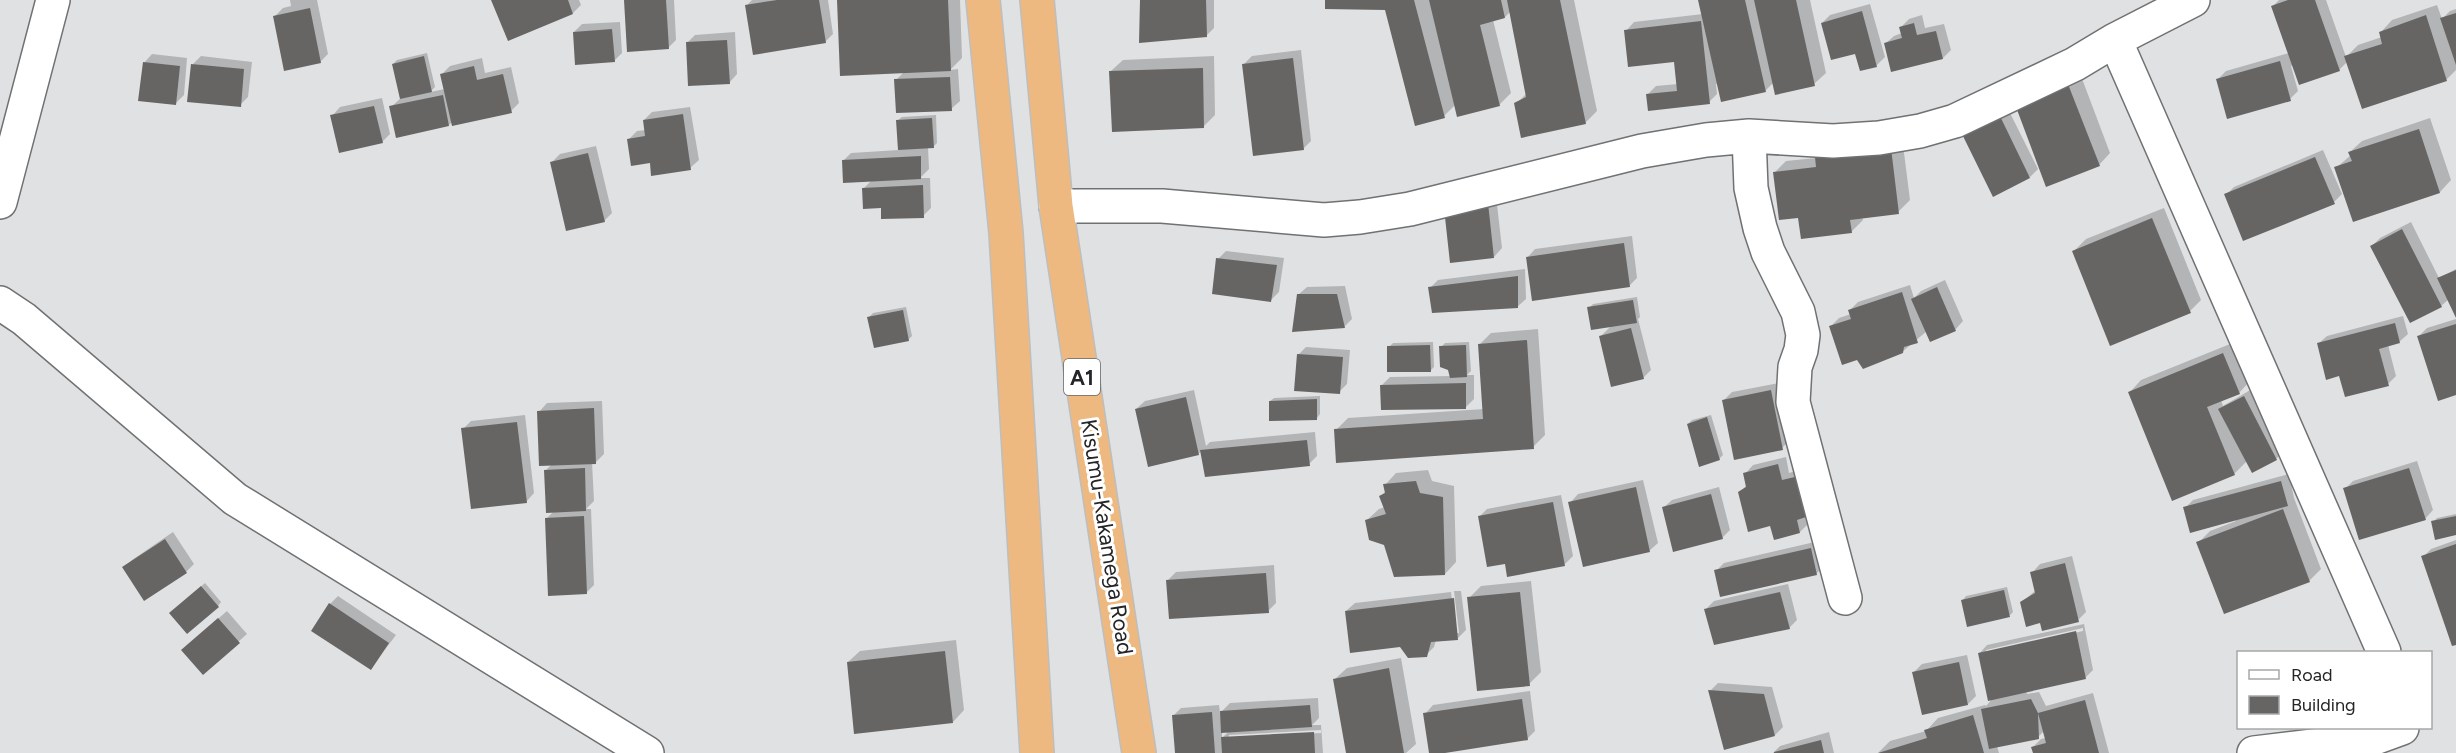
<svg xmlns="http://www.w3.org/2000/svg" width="2456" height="753" font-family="Figtree,sans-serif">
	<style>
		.shadow { fill: #0003; fill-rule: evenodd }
		.building { fill: #676563 }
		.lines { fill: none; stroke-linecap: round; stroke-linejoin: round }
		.street-casing { stroke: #6f7173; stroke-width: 36 }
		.highway-casing { stroke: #bdbebe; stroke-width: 36 }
		.street { stroke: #fff; stroke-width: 33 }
		.highway { stroke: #edb980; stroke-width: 33 }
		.labels { text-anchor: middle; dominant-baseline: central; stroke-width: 6; stroke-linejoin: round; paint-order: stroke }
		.shield { fill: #fff; stroke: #666667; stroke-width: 1.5 }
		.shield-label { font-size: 21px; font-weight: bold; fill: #242526 }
		.street-label { font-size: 22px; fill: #242526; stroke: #fff }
	</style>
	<rect width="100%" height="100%" fill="#dfe1e3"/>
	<path class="shadow" d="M 290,0 L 317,0 L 328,54 L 320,62 L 275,16 L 283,8 L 291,6 Z
		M 493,0 L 579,0 L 581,5 L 573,13 L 508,39 Z
		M 626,0 L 674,0 L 676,40 L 668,48 Z
		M 752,0 L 828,0 L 833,34 L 825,42 L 746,6 Z
		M 839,0 L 960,0 L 962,58 L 950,70 L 958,69 L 960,101 L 951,109 L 896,80 L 904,72 Z
		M 1141,0 L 1214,0 L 1214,28 L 1206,36 Z
		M 1326,0 L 1574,0 L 1597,111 L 1585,123 L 1516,104 L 1527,93 L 1511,11 L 1505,17 L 1493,20 L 1511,93 L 1499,105 L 1456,104 L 1444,116 L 1386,9 Z
		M 1700,0 L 1810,0 L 1826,73 L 1814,84 L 1774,82 L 1765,91 L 1716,84 L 1717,94 L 1709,102 L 1648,94 L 1656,86 L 1678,84 L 1675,60 L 1626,31 L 1634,22 L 1703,14 Z
		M 2279,0 L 2326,0 L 2346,57 L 2358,45 L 2382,37 L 2381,32 L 2392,20 L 2437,5 L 2442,19 L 2450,11 L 2456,9 L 2456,70 L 2446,80 L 2348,61 L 2339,70 L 2294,65 L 2291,66 L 2298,91 L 2290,99 L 2218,79 L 2226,71 L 2289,53 L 2273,6 Z
		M 1870,4 L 1885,57 L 1877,65 L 1861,70 L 1857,52 L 1822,23 L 1830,15 Z
		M 1922,15 L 1925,28 L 1944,24 L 1951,50 L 1943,58 L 1885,44 L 1894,36 L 1902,33 L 1901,27 L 1909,19 Z
		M 620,22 L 622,53 L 614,61 L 574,32 L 582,24 Z
		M 735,32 L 737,74 L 729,83 L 687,43 L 695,35 Z
		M 1301,50 L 1311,141 L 1303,149 L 1244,64 L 1252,56 Z
		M 427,53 L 435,87 L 430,92 L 445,89 L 442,74 L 450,66 L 482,58 L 485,73 L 511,67 L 519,103 L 511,111 L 453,121 L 449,125 L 391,107 L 401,98 L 393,64 L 397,60 Z
		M 152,54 L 187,58 L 184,95 L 176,103 L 144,63 Z
		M 201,56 L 252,62 L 248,97 L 240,105 L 193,64 Z
		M 1214,56 L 1215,115 L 1203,127 L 1111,71 L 1123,60 Z
		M 2078,68 L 2110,153 L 2099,165 L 2015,100 Z
		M 382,98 L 390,134 L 382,142 L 332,116 L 340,107 Z
		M 2006,105 L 2038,169 L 2030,177 L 1962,131 Z
		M 690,107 L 699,160 L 690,168 L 651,161 L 629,139 L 637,131 L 646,130 L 644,120 L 652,112 Z
		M 936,115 L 937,143 L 933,147 L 928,147 L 929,169 L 920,178 L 930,178 L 931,208 L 923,216 L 882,206 L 863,189 L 872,180 L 843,161 L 851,153 L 899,150 L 898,120 L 902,117 Z
		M 2430,118 L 2451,180 L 2440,192 L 2354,220 L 2336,168 L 2351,155 L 2350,152 L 2362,141 Z
		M 1902,137 L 1910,200 L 1898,212 L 1862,217 L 1863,220 L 1851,232 L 1774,173 L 1786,161 L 1816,158 L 1828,146 Z
		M 596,146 L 612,213 L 604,221 L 552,162 L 560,154 Z
		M 2323,150 L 2342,194 L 2334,202 L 2226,195 L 2234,187 Z
		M 1496,196 L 1502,248 L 1494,257 L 1446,209 Z
		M 2164,208 L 2201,300 L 2190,311 L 2074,251 L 2086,239 Z
		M 2411,222 L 2439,278 L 2456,269 L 2456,314 L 2449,299 L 2441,306 L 2372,246 L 2380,238 Z
		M 1632,236 L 1637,278 L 1629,286 L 1527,258 L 1535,249 Z
		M 1226,251 L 1284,258 L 1279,292 L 1271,300 L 1218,259 Z
		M 1525,269 L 1526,299 L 1517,307 L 1430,288 L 1438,280 Z
		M 1945,280 L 1963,321 L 1955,330 L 1927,331 L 1902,352 L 1831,326 L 1839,318 L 1851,314 L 1850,310 L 1858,302 L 1910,285 L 1914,298 L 1921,291 Z
		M 1345,286 L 1352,319 L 1344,327 L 1298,295 L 1307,287 Z
		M 1637,297 L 1640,317 L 1638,319 L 1651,370 L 1643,378 L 1600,337 L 1612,325 L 1589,308 L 1593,304 Z
		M 906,307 L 912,336 L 908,340 L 869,317 L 873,313 Z
		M 2403,316 L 2408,334 L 2399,342 L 2388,345 L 2396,376 L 2388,384 L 2340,374 L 2318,344 L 2327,336 Z
		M 2456,319 L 2456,394 L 2419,336 L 2427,328 Z
		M 1538,329 L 1545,435 L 1533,447 L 1336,430 L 1348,418 L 1484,409 L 1479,345 L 1491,333 Z
		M 1433,342 L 1434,367 L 1430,371 L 1389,347 L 1393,343 Z
		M 1469,342 L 1471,371 L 1467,375 L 1474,375 L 1474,399 L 1466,407 L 1382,385 L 1390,377 L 1451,376 L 1441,347 L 1445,343 Z
		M 2235,342 L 2250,381 L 2239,393 L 2221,400 L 2223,406 L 2252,389 L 2284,451 L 2276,459 L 2247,461 L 2234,474 L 2130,392 L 2141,380 Z
		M 1306,347 L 1350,350 L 1347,384 L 1339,392 L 1298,355 Z
		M 1779,383 L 1790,440 L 1782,448 L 1724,400 L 1732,392 Z
		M 1194,390 L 1206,446 L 1210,442 L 1315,432 L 1317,456 L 1309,464 L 1202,451 L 1198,454 L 1136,409 L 1145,401 Z
		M 1320,396 L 1320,414 L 1317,418 L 1270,401 L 1274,398 Z
		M 602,401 L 604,454 L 596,462 L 592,462 L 594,501 L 586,509 L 591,509 L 594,585 L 586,593 L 546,519 L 554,511 L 546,470 L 552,464 L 539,412 L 547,403 Z
		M 525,415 L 534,493 L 526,502 L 463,429 L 471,421 Z
		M 1711,415 L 1723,455 L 1719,459 L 1688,424 L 1692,420 Z
		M 1786,457 L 1789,473 L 1796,471 L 1808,524 L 1800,532 L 1771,525 L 1739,493 L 1747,485 L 1745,474 L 1753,465 Z
		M 2417,461 L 2433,510 L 2425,519 L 2345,489 L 2353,481 Z
		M 1428,470 L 1432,481 L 1454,486 L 1456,562 L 1445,574 L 1385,543 L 1367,520 L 1379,509 L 1385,507 L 1381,496 L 1386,491 L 1385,485 L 1396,473 Z
		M 2289,474 L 2294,498 L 2321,569 L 2310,580 L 2225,612 L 2198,543 L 2210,531 L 2236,521 L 2235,519 L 2185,508 L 2193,500 Z
		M 1643,480 L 1658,543 L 1649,551 L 1570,503 L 1578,494 Z
		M 1719,487 L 1730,530 L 1722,538 L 1663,508 L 1672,500 Z
		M 1561,495 L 1573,556 L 1565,564 L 1479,517 L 1487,509 Z
		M 2456,514 L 2456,534 L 2433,522 L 2437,518 Z
		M 173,532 L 194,564 L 186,572 L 144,599 L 124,568 L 132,560 Z
		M 2456,540 L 2456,643 L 2423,557 L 2431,549 Z
		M 1819,541 L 1824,566 L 1816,574 L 1716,571 L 1724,563 Z
		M 2072,556 L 2086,612 L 2078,620 L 2041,621 L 2022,602 L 2036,590 L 2032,573 L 2040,564 Z
		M 1274,565 L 1276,603 L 1268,611 L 1168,580 L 1176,572 Z
		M 1531,581 L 1541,672 L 1529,684 L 1469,598 L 1481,586 Z
		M 205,583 L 221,602 L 218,606 L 175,609 Z
		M 1788,584 L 1797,620 L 1789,628 L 1706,609 L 1714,601 Z
		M 2007,587 L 2013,612 L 2010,615 L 1963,600 L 1966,596 Z
		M 1454,591 L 1461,591 L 1466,630 L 1458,638 L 1436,640 L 1434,647 L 1426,655 L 1401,646 L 1346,611 L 1355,603 L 1451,592 L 1456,633 L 1459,633 Z
		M 338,596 L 396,635 L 371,668 L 330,604 Z
		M 227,611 L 247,634 L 203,673 L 191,642 Z
		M 2084,624 L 2093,670 L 2085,678 L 2026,691 L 2027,694 L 2039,692 L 2046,706 L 2093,693 L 2109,753 L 2035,753 L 2033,747 L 2041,739 L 2046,738 L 2044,731 L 2038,737 L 1997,746 L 1999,753 L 1878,753 L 1890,741 L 1926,731 L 1938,718 L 1985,705 L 1986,706 L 1993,698 L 1979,654 L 1987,645 ZM 2083,628 L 2083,631 L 1986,653 L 1986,650 Z
		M 956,640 L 964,710 L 953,722 L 848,662 L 860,651 Z
		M 1967,655 L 1976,696 L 1968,704 L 1914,672 L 1922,664 Z
		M 1401,658 L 1416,744 L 1406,753 L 1348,753 L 1335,679 L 1347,668 Z
		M 1718,683 L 1772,687 L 1783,727 L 1775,735 L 1710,691 Z
		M 1530,691 L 1535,731 L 1527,739 L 1430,753 L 1425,714 L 1433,705 Z
		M 1318,698 L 1319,718 L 1312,725 L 1321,725 L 1323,753 L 1177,753 L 1173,716 L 1181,708 L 1219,705 L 1220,713 L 1230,703 ZM 1321,730 L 1321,733 L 1229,738 L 1229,735 ZM 1229,731 L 1222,738 L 1222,732 Z
		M 1829,732 L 1834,753 L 1773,753 L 1780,746 Z"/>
	<path class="building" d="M 491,0 L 568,0 L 573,14 L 508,41 Z
		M 624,0 L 666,0 L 669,49 L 627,52 Z
		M 777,0 L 819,0 L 826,43 L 753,55 L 745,5 Z
		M 837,0 L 948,0 L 951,71 L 840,76 Z
		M 1140,0 L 1206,0 L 1207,37 L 1139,43 Z
		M 1325,0 L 1414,0 L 1445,118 L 1415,126 L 1385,10 L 1325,9 Z
		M 1429,0 L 1501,0 L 1505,18 L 1480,25 L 1500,106 L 1457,117 Z
		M 1507,0 L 1560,0 L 1586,124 L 1521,138 L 1514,103 L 1526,97 Z
		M 1698,0 L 1745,0 L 1766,92 L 1721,102 Z
		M 1754,0 L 1796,0 L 1815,86 L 1775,95 Z
		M 2288,0 L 2315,0 L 2340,71 L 2299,85 L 2271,6 Z
		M 310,8 L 321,63 L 284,71 L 273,16 Z
		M 1862,11 L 1877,67 L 1860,71 L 1855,54 L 1831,60 L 1821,23 Z
		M 2456,13 L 2456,65 L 2440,18 Z
		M 2426,15 L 2447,81 L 2362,109 L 2344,56 L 2382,44 L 2379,32 Z
		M 1701,21 L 1710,104 L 1648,111 L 1646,94 L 1677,91 L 1674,62 L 1628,67 L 1624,30 Z
		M 1914,23 L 1917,35 L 1936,31 L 1943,59 L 1891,72 L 1884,43 L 1902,38 L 1899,27 Z
		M 612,29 L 615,62 L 575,65 L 573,32 Z
		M 727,40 L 730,84 L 688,86 L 686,42 Z
		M 424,56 L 432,92 L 400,99 L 392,64 Z
		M 1293,58 L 1304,150 L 1253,156 L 1242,64 Z
		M 2280,61 L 2291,101 L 2227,119 L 2216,79 Z
		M 143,62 L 180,66 L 176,105 L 138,101 Z
		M 191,64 L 244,69 L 241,107 L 187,102 Z
		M 474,66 L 477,80 L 503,74 L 512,113 L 452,126 L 440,74 Z
		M 1203,68 L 1204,128 L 1112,132 L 1109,71 Z
		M 950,77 L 952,111 L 896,113 L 894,79 Z
		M 2066,79 L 2100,166 L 2046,187 L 2013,99 Z
		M 443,95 L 449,126 L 396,138 L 389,106 Z
		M 374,106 L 383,143 L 339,153 L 330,115 Z
		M 1998,112 L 2030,178 L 1993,197 L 1960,130 Z
		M 683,114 L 691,170 L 651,176 L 650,163 L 631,166 L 627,139 L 645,136 L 643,120 Z
		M 932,118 L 934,148 L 898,150 L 896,120 Z
		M 2419,129 L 2440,193 L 2353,222 L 2334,167 L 2352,161 L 2348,152 Z
		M 1891,148 L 1899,214 L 1850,220 L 1852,233 L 1801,239 L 1798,218 L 1779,220 L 1773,172 L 1816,167 L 1815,157 Z
		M 588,153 L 605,222 L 566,231 L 550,162 Z
		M 921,156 L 921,179 L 843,183 L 842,160 Z
		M 2315,157 L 2335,204 L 2243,241 L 2224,194 Z
		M 923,185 L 924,218 L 881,219 L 881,208 L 863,209 L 862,188 Z
		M 1488,203 L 1494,258 L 1450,263 L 1444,208 Z
		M 2152,218 L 2191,313 L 2110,346 L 2072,251 Z
		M 2402,229 L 2442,307 L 2410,323 L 2370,246 Z
		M 1624,243 L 1630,287 L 1532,301 L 1526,257 Z
		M 1216,258 L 1277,265 L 1271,302 L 1212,294 Z
		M 2456,270 L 2456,318 L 2437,278 Z
		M 1518,276 L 1518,308 L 1432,313 L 1428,287 Z
		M 1937,287 L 1956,331 L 1930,342 L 1911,299 Z
		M 1902,292 L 1918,343 L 1904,347 L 1903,353 L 1863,369 L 1857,360 L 1842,365 L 1829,326 L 1851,319 L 1848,310 Z
		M 1297,294 L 1337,294 L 1345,328 L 1292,332 Z
		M 1633,300 L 1637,323 L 1591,330 L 1587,307 Z
		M 903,310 L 909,341 L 874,348 L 867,317 Z
		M 2395,323 L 2400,343 L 2379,349 L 2389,386 L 2345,397 L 2339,376 L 2326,380 L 2317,343 Z
		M 2456,324 L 2456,395 L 2438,401 L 2417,336 Z
		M 1631,328 L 1644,379 L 1611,387 L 1599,336 Z
		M 1527,340 L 1534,449 L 1336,463 L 1334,429 L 1483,419 L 1478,344 Z
		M 1430,345 L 1431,372 L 1387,372 L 1387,346 Z
		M 1466,345 L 1467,377 L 1450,378 L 1448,370 L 1440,367 L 1439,346 Z
		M 2223,353 L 2240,394 L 2207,407 L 2235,475 L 2172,501 L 2128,392 Z
		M 1297,354 L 1343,357 L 1340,394 L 1294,391 Z
		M 1466,383 L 1466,409 L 1381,410 L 1380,385 Z
		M 1771,390 L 1783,450 L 1734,460 L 1722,400 Z
		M 2244,396 L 2277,460 L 2252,473 L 2218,409 Z
		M 1186,397 L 1199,455 L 1148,467 L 1135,409 Z
		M 1317,399 L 1317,420 L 1269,421 L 1269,401 Z
		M 594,408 L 596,464 L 539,466 L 537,411 Z
		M 1707,417 L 1720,460 L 1699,467 L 1687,424 Z
		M 517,422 L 527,503 L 471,509 L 461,428 Z
		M 1307,440 L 1310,466 L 1205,477 L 1200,450 Z
		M 1778,464 L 1782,480 L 1799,476 L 1809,516 L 1797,520 L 1800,533 L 1774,540 L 1770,526 L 1748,532 L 1738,492 L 1746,487 L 1743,473 Z
		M 585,468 L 586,511 L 546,513 L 544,470 Z
		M 2409,468 L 2426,520 L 2359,540 L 2343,488 Z
		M 1416,481 L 1420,493 L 1443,497 L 1445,575 L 1394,577 L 1384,545 L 1369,540 L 1365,520 L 1386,514 L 1379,496 L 1385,493 L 1383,484 Z
		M 2281,481 L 2288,506 L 2190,533 L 2183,507 Z
		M 1636,487 L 1650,552 L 1583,567 L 1568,502 Z
		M 1711,494 L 1723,539 L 1673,552 L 1662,507 Z
		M 1553,502 L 1565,566 L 1507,577 L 1505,564 L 1487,567 L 1478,516 Z
		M 2283,509 L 2310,582 L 2224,614 L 2196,542 Z
		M 584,516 L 587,594 L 548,596 L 545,518 Z
		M 2456,516 L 2456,535 L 2435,540 L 2431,521 Z
		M 165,539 L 187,573 L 144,601 L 122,567 Z
		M 2456,544 L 2456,645 L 2452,646 L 2421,556 Z
		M 1811,548 L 1817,575 L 1720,597 L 1714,570 Z
		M 2065,563 L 2079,622 L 2042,631 L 2040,623 L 2026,627 L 2020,602 L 2035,593 L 2030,572 Z
		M 1266,573 L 1269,613 L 1169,619 L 1166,580 Z
		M 201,586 L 219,607 L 187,634 L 169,613 Z
		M 2004,590 L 2010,617 L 1967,627 L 1961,600 Z
		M 1520,592 L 1530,686 L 1477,691 L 1467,597 Z
		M 1780,592 L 1790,629 L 1714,645 L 1704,609 Z
		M 1454,598 L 1458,640 L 1431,642 L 1427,657 L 1408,658 L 1400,647 L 1350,653 L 1345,611 Z
		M 329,603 L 389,643 L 371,670 L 311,631 Z
		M 218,618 L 240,643 L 203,675 L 181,650 Z
		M 2076,631 L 2086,679 L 1988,701 L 1978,653 Z
		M 945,651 L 953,723 L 854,734 L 847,662 Z
		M 1959,662 L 1968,705 L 1922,715 L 1912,672 Z
		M 1389,668 L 1404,753 L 1346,753 L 1333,679 Z
		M 1708,690 L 1764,694 L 1775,736 L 1724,750 Z
		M 1522,699 L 1528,740 L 1445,753 L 1429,753 L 1423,713 Z
		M 2031,699 L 2038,713 L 2085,700 L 2099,753 L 2033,753 L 2031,747 L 2046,743 L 2038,713 L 2039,739 L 1989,749 L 1981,709 Z
		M 1310,705 L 1312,727 L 1221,733 L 1220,711 Z
		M 1212,712 L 1215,753 L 1175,753 L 1172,715 Z
		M 1973,715 L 1984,753 L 1878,753 L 1927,738 L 1924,730 Z
		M 1314,732 L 1315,753 L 1222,753 L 1221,737 Z
		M 1821,740 L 1824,753 L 1774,753 L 1774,752 Z"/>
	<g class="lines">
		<defs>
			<path id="street" d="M 2115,40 L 2384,652
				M 1749,136 L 1751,188 L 1760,228 L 1768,252 L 1798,312 L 1803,335 L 1801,350 L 1795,367 L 1793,402 L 1845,598
				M 0,202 L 53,0
				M 1056,206 L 1162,206 L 1324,220 L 1360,217 L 1410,209 L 1642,151 L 1706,140 L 1749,136 L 1833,141 L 1879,138 L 1920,131 L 1955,121 L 2075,64 L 2115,40 L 2193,0
				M 0,303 L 24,319 L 235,499 L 647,753
				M 2254,753 L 2372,739 L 2402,728"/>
			<path id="highway" d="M 983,0 L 1006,233 L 1037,753
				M 1037,0 L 1056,206 L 1139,753"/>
		</defs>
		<use href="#street" class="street-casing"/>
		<use href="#highway" class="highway-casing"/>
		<use href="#street" class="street"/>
		<use href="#highway" class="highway"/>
	</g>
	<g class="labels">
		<rect class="shield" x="1064" y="359" width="36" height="36" rx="4.5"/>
		<g class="shield-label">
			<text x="1082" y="377">A1</text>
		</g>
		<g class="street-label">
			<text transform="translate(1107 537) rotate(81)">Kisumu-Kakamega Road</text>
		</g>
	</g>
	<rect x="2237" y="651" width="195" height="78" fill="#ffffff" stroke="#a7a8a8" stroke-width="1.5"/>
	<rect x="2249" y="670" width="30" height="9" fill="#ffffff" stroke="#a7a8a8" stroke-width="1.5"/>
	<text x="2291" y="681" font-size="18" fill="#242526">Road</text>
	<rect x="2249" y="696" width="30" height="18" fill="#676563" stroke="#a7a8a8" stroke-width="1.5"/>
	<text x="2291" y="711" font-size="18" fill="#242526">Building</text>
</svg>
